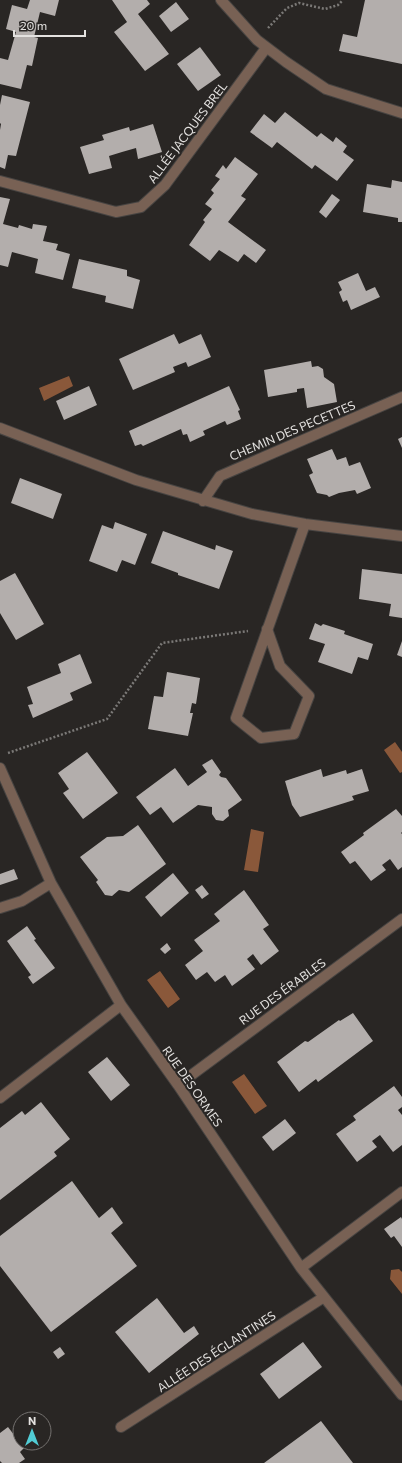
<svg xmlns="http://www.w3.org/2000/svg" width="402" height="1463" font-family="Commissioner,sans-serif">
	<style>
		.water { fill: #8a583a }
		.building { fill: #b3aeac }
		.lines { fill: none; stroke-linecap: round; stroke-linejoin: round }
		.minor-casing { stroke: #474442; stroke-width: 12 }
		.path { stroke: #7b7977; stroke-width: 2.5; stroke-dasharray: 2 2; stroke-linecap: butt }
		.minor { stroke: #786154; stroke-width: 10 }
		.labels { text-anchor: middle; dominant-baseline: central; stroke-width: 4; stroke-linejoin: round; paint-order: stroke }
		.street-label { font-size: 12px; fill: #e4e2e0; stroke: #292624 }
	</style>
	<rect width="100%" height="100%" fill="#292624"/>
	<path class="water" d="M 69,376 L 73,386 L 44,401 L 39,388 Z
		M 395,742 L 402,752 L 402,772 L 400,773 L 384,750 Z
		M 251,829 L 264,832 L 258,872 L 244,870 Z
		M 160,971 L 180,999 L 168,1008 L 147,980 Z
		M 244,1074 L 267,1106 L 255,1114 L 232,1082 Z
		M 399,1269 L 402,1272 L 402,1294 L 390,1279 L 391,1270 Z"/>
	<path class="building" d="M 30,0 L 59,0 L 55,16 L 40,12 L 34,37 L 38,38 L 32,66 L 27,65 L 21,89 L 0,84 L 0,58 L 8,60 L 16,32 L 6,29 L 12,5 L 27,9 Z
		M 112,0 L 147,0 L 150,4 L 138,14 L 169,54 L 145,71 L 114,32 L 127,22 Z
		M 365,0 L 402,0 L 402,64 L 339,51 L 343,34 L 357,37 Z
		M 176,2 L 189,19 L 171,32 L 159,16 Z
		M 200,47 L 221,75 L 198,91 L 177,64 Z
		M 2,95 L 30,102 L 16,156 L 8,155 L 5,169 L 0,167 L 0,130 L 1,124 L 0,123 L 0,105 Z
		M 285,112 L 317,137 L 321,133 L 333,142 L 336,137 L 347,146 L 343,152 L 354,160 L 337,181 L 315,165 L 312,169 L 277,142 L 272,148 L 250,132 L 264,114 L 275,123 Z
		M 153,124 L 162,152 L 138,159 L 136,148 L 122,152 L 109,156 L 112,168 L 89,174 L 80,147 L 104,140 L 102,135 L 129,127 L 130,131 Z
		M 235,157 L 258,174 L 241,196 L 246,199 L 228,222 L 266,250 L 256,263 L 244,254 L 238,262 L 219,250 L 210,261 L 189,245 L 205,222 L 203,220 L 212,209 L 205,204 L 214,193 L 211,190 L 220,179 L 215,176 L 223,165 L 226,169 Z
		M 392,180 L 402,182 L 402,222 L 398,222 L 398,218 L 363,212 L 367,184 L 391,188 Z
		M 332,194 L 340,200 L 326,218 L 319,212 Z
		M 0,197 L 10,199 L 3,224 L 18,228 L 19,225 L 32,229 L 33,224 L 47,226 L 43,241 L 58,244 L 56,250 L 70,254 L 63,280 L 35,273 L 38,259 L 12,252 L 8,267 L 0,265 Z
		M 79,259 L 127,270 L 127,276 L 140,280 L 133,309 L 105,302 L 106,296 L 72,288 Z
		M 358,273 L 366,291 L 375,287 L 380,297 L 351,310 L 347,300 L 343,302 L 339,292 L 342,290 L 338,282 Z
		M 174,334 L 179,344 L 201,334 L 211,357 L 188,367 L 186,362 L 173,367 L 175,372 L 133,390 L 119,359 Z
		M 311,361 L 312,367 L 318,366 L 323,369 L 324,377 L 334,384 L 337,402 L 307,408 L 304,388 L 297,389 L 297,392 L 268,397 L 264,370 Z
		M 89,386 L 97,405 L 64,420 L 56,401 Z
		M 229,386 L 240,410 L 238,411 L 241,419 L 227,425 L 225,421 L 203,431 L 205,435 L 190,442 L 187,434 L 183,435 L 181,429 L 143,446 L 141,444 L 135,446 L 129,431 Z
		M 402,437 L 402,448 L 398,439 Z
		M 332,449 L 337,460 L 346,457 L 349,466 L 360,462 L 371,488 L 357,494 L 355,490 L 339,493 L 329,497 L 327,495 L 317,493 L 309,475 L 313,473 L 307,459 Z
		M 20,478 L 62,494 L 53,519 L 11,503 Z
		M 115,522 L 147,534 L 135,565 L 122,560 L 117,572 L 89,561 L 102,525 L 113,529 Z
		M 163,531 L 215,550 L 216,545 L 233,551 L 219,589 L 178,575 L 178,573 L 151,563 Z
		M 362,569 L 402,574 L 402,618 L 389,616 L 391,604 L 359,599 Z
		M 15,573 L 44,624 L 16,640 L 0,613 L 0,581 Z
		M 315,623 L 321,626 L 323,624 L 345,631 L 344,634 L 373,644 L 368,660 L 358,657 L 352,674 L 318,662 L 325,644 L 309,639 Z
		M 402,641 L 402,657 L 397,655 Z
		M 80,654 L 92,683 L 70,693 L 73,700 L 33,718 L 28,705 L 33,704 L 27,687 L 61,673 L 58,664 Z
		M 167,672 L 200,678 L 196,704 L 192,703 L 190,713 L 193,713 L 188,736 L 148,729 L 154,696 L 163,697 Z
		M 87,752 L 118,793 L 83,819 L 63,793 L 69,789 L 58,773 Z
		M 212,759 L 221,772 L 219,775 L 221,777 L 226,778 L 242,800 L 228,810 L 229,816 L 223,821 L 216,820 L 212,814 L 212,807 L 198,805 L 173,823 L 161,807 L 150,815 L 136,797 L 175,768 L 188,786 L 207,772 L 202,765 Z
		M 321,769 L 323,777 L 346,770 L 347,774 L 362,769 L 369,791 L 352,796 L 354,800 L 300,817 L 292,805 L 285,781 Z
		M 396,809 L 402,816 L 402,832 L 401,833 L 402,834 L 402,867 L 398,870 L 390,859 L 382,865 L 386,870 L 371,881 L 355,861 L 350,864 L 341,852 L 364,835 L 363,833 Z
		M 138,825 L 166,864 L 129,892 L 119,890 L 112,896 L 105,895 L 96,882 L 98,880 L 80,857 L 107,837 L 123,836 Z
		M 14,869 L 18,879 L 0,885 L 0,874 Z
		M 173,873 L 189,893 L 161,917 L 145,897 Z
		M 202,885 L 209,894 L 202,899 L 195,890 Z
		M 244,890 L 269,925 L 263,929 L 279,951 L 261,965 L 253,954 L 247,959 L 255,969 L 232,986 L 225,975 L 215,982 L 207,972 L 196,980 L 185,965 L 203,951 L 194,940 L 220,921 L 214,914 Z
		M 27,926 L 36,939 L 34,940 L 55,968 L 33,984 L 28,977 L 31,975 L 7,941 Z
		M 167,943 L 171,949 L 165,954 L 160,949 Z
		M 353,1013 L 373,1041 L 318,1082 L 316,1079 L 299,1092 L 277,1062 L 305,1041 L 308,1042 L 339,1020 L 340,1021 Z
		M 107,1057 L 130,1085 L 111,1101 L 88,1072 Z
		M 394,1086 L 402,1097 L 402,1107 L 398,1110 L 402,1115 L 402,1145 L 393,1152 L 380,1135 L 372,1141 L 377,1147 L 357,1162 L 336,1134 L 356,1120 L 353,1116 Z
		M 41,1102 L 70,1139 L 54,1152 L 57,1156 L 0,1200 L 0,1128 L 22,1111 L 25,1115 Z
		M 285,1119 L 296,1133 L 273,1151 L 262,1137 Z
		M 72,1181 L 99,1218 L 112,1207 L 123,1223 L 111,1233 L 137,1266 L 51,1332 L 0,1266 L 0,1236 Z
		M 401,1217 L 402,1219 L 402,1247 L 394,1236 L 391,1238 L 384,1229 Z
		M 157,1298 L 184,1333 L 194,1326 L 199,1334 L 149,1373 L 115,1332 Z
		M 303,1342 L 322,1367 L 279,1399 L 260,1374 Z
		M 60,1347 L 65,1354 L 58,1359 L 53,1352 Z
		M 321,1421 L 353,1463 L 264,1463 Z
		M 8,1427 L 24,1448 L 20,1452 L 25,1459 L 19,1463 L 2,1463 L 0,1461 L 0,1433 Z"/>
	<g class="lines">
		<defs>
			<path id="minor" d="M 221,0 L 257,40 L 286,62 L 326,89 L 402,113
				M 0,181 L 116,212 L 141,207 L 165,185 L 266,48
				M 0,428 L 136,480 L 252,514 L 305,524 L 402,536
				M 203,501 L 220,476 L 402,397
				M 267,629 L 280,666 L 309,696 L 294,734 L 261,738 L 236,718 L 305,524
				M 0,768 L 51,883 L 121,1005 L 178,1085 L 301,1268 L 402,1395
				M 0,908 L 22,901 L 51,883
				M 178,1085 L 402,919
				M 0,1098 L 121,1005
				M 301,1268 L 402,1192
				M 121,1427 L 324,1297"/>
		</defs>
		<use href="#minor" class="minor-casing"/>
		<path class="path" d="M 268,28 L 287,8 L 299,3 L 325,9 L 338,5 L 343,0
			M 8,753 L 107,719 L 162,643 L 248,631"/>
		<use href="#minor" class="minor"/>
	</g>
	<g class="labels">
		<g class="street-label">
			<text transform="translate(187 132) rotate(-53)">ALLÉE JACQUES BREL</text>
			<text transform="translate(292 430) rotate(-23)">CHEMIN DES PECETTES</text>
			<text transform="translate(282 991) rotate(-36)">RUE DES ÉRABLES</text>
			<text transform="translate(193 1086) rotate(55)">RUE DES ORMES</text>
			<text transform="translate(216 1351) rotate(-33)">ALLÉE DES ÉGLANTINES</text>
		</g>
	</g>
	<g transform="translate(32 1431)"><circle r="19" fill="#292624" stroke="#74716f"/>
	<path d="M0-3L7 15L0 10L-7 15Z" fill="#51ccd4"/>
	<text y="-6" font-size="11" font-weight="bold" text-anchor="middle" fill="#e4e2e0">N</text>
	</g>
	<path d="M14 30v6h71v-6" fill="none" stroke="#e4e2e0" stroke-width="2"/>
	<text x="20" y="30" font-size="12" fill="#e4e2e0" stroke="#292624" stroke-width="3" paint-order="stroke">20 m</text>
</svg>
